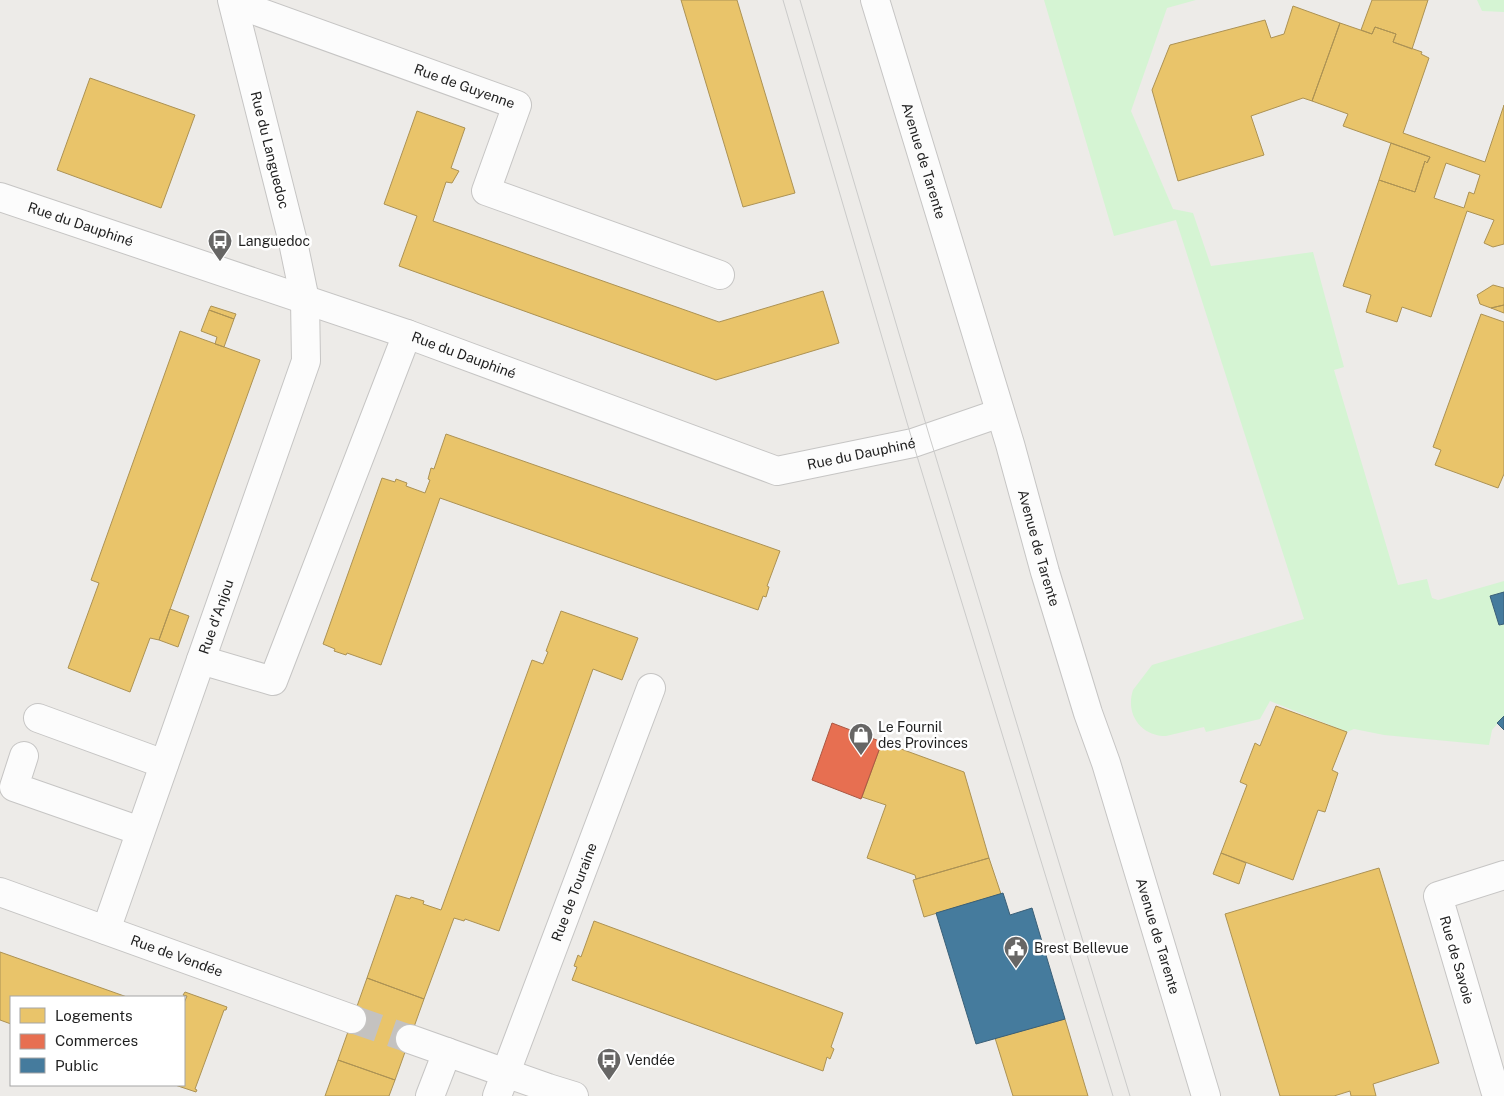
<svg xmlns="http://www.w3.org/2000/svg" width="1504" height="1096" font-family="'Public Sans',sans-serif">
	<style>
		.park { fill: #d5f4d3 }
		.homes { fill: #e9c46a; stroke: #ac9254; fill-rule: evenodd }
		.shops { fill: #e76f51; stroke: #ab5742 }
		.public { fill: #457b9d; stroke: #3a5f77 }
		.lines { fill: none; stroke-linecap: round; stroke-linejoin: round }
		.minor-tunnel { stroke: #c4c2c0; stroke-width: 28; stroke-dasharray: 28 14; stroke-linecap: butt }
		.minor-casing { stroke: #c6c5c4; stroke-width: 30 }
		.tertiary-casing { stroke: #c6c5c4; stroke-width: 30 }
		.minor { stroke: #fcfcfc; stroke-width: 28 }
		.tertiary { stroke: #fcfcfc; stroke-width: 28 }
		.tram { stroke: #cbcbca; stroke-width: 1 }
		.labels { text-anchor: middle; dominant-baseline: central; stroke-width: 5; stroke-linejoin: round; paint-order: stroke }
		.street-label { font-size: 14px; fill: #1f1f1f; stroke: #fff }
		.poi-label { font-size: 14px; fill: #1f1f1f; stroke: #fff; text-anchor: start }
	</style>
	<rect width="100%" height="100%" fill="#edebe8"/>
	<path class="park" d="M 1044,0 L 1196,0 L 1167,8 L 1131,111 L 1173,209 L 1193,213 L 1211,266 L 1313,252 L 1344,367 L 1334,370 L 1398,585 L 1427,579 L 1432,598 L 1438,600 L 1504,581 L 1504,592 L 1490,596 L 1499,625 L 1504,624 L 1504,716 L 1492,730 L 1489,745 L 1384,735 L 1354,729 L 1347,732 L 1270,701 L 1260,719 L 1206,732 L 1204,727 L 1166,736 C 1141,736 1125,714 1133,690 L 1152,665 L 1304,619 L 1176,220 L 1114,236 Z
		M 1477,0 L 1504,0 L 1504,12 L 1482,11 Z"/>
	<path class="homes" d="M 681,0 L 737,0 L 795,193 L 743,207 Z
		M 1372,0 L 1428,0 L 1412,49 L 1393,42 L 1396,34 L 1375,27 L 1372,34 L 1361,30 Z
		M 1293,6 L 1340,23 L 1312,101 L 1303,98 L 1251,116 L 1264,155 L 1178,181 L 1152,90 L 1170,45 L 1265,20 L 1271,38 L 1284,34 Z
		M 1340,23 L 1372,34 L 1375,27 L 1396,34 L 1393,42 L 1422,52 L 1421,54 L 1429,58 L 1403,133 L 1485,162 L 1504,105 L 1504,244 L 1493,247 L 1484,243 L 1494,220 L 1467,211 L 1431,317 L 1402,307 L 1397,322 L 1366,312 L 1371,295 L 1343,286 L 1379,180 L 1415,192 L 1425,161 L 1427,163 L 1430,157 L 1343,126 L 1348,114 L 1312,101 ZM 1446,163 L 1480,175 L 1474,194 L 1469,192 L 1464,208 L 1434,198 Z
		M 90,78 L 195,115 L 161,208 L 57,170 Z
		M 417,111 L 465,128 L 451,168 L 459,171 L 452,183 L 446,182 L 433,221 L 719,322 L 823,291 L 839,343 L 716,380 L 399,266 L 417,216 L 384,204 Z
		M 1391,143 L 1430,157 L 1427,163 L 1425,161 L 1415,192 L 1379,180 Z
		M 1493,285 L 1504,288 L 1504,305 L 1491,308 L 1480,304 L 1477,295 Z
		M 1504,305 L 1504,313 L 1491,308 Z
		M 211,306 L 236,314 L 234,319 L 209,310 Z
		M 209,310 L 234,319 L 224,347 L 215,344 L 217,337 L 201,331 Z
		M 1481,314 L 1504,322 L 1504,474 L 1498,488 L 1435,465 L 1441,450 L 1433,447 Z
		M 180,331 L 260,360 L 159,640 L 150,638 L 130,692 L 68,668 L 99,583 L 91,580 Z
		M 446,434 L 780,551 L 767,586 L 769,587 L 766,597 L 763,596 L 758,610 L 440,498 L 381,665 L 347,653 L 346,655 L 334,651 L 335,649 L 323,644 L 382,478 L 395,482 L 396,479 L 407,483 L 406,486 L 425,493 L 430,480 L 428,479 L 431,468 L 434,469 Z
		M 170,609 L 189,616 L 178,647 L 159,640 Z
		M 561,611 L 638,638 L 622,680 L 593,669 L 499,931 L 465,919 L 464,921 L 454,918 L 424,999 L 367,978 L 396,895 L 410,899 L 411,897 L 424,901 L 423,904 L 441,910 L 532,660 L 543,664 L 548,652 L 546,651 Z
		M 1276,706 L 1347,732 L 1332,770 L 1338,773 L 1325,812 L 1318,810 L 1293,880 L 1221,853 L 1247,785 L 1240,782 L 1255,743 L 1260,746 Z
		M 882,742 L 964,772 L 989,858 L 916,879 L 915,875 L 867,858 L 886,805 L 862,797 Z
		M 1221,853 L 1246,863 L 1239,884 L 1213,874 Z
		M 989,858 L 1001,894 L 924,917 L 913,880 Z
		M 1379,868 L 1439,1063 L 1373,1084 L 1376,1096 L 1351,1096 L 1350,1091 L 1334,1096 L 1280,1096 L 1225,914 Z
		M 594,921 L 843,1013 L 831,1047 L 834,1049 L 830,1059 L 827,1057 L 823,1071 L 572,980 L 577,967 L 574,966 L 578,955 L 581,957 Z
		M 0,952 L 127,997 L 11,997 L 11,1024 L 0,1020 Z
		M 367,978 L 424,999 L 395,1080 L 338,1060 Z
		M 185,992 L 227,1007 L 226,1010 L 224,1010 L 195,1089 L 197,1090 L 196,1092 L 175,1085 L 184,1085 L 184,1003 L 187,996 L 183,995 Z
		M 1065,1019 L 1088,1096 L 1013,1096 L 995,1038 Z
		M 338,1060 L 395,1080 L 389,1096 L 325,1096 Z"/>
	<path class="shops" d="M 832,723 L 882,742 L 861,799 L 812,780 Z"/>
	<path class="public" d="M 1504,592 L 1504,624 L 1499,625 L 1490,596 Z
		M 1504,716 L 1504,730 L 1497,723 Z
		M 1003,893 L 1010,915 L 1032,908 L 1065,1019 L 976,1044 L 936,913 Z"/>
	<g class="lines">
		<path class="minor-tunnel" d="M 352,1019 L 410,1039"/>
		<defs>
			<g id="minor">
				<path id="s1" d="M 234,3 L 517,105 L 486,191 L 720,275"/>
				<path d="M 201,660 L 273,681 L 407,334"/>
				<path d="M 38,718 L 164,764"/>
				<path d="M 24,756 L 14,787 L 140,831"/>
				<path id="s2" d="M 0,892 L 352,1019"/>
				<path id="s3" d="M 106,930 L 306,361 L 305,300 L 293,242 L 232,0"/>
				<path d="M 410,1039 L 548,1088 L 574,1096"/>
				<path d="M 1495,1090 L 1438,896 L 1504,875"/>
				<path d="M 430,1096 L 447,1052"/>
				<path id="s4" d="M 497,1096 L 651,688"/>
			</g>
			<g id="tertiary">
				<path id="s5" d="M 875,0 L 1010,444 L 1045,572 L 1088,713 L 1106,763 L 1206,1096"/>
				<path id="s6" d="M 0,197 L 407,334 L 777,471 L 913,443 L 1000,413"/>
			</g>
		</defs>
		<use href="#minor" class="minor-casing"/>
		<use href="#tertiary" class="tertiary-casing"/>
		<use href="#minor" class="minor"/>
		<use href="#tertiary" class="tertiary"/>
		<path class="tram" d="M 783,0 L 913,443 L 1113,1096
			M 800,0 L 930,438 L 1130,1096"/>
	</g>
	<defs>
		<symbol id="bus-pin" viewBox="-11 -11 22 30"><path d="M0 17L-7.5 6A9.5 9.5 0 1 1 7.5 6Z" fill="#676665" stroke="#fff"/><path d="M-5-6H5V4H4V6H2V4H-2V6H-4V4H-5ZM-3.5-4V0h7V-4ZM-3.5 1.2v1.5H-2V1.2ZM2 1.2v1.5H3.5V1.2Z" fill="#fff"/></symbol>
		<symbol id="shop-pin" viewBox="-11 -11 22 30"><path d="M0 17L-7.5 6A9.5 9.5 0 1 1 7.5 6Z" fill="#676665" stroke="#fff"/><path d="M-5-2.5h2.3a2.7 3.5 0 0 1 5.4 0H5L5.5 6h-11ZM-1.5-2.5h3a1.5 2.3 0 0 0-3 0Z" fill="#fff"/></symbol>
		<symbol id="civic-pin" viewBox="-11 -11 22 30"><path d="M0 17L-7.5 6A9.5 9.5 0 1 1 7.5 6Z" fill="#676665" stroke="#fff"/><path d="M-.6-6.5H3V-4.5H.6V-3L4-1V1h2V6H-6V1h2V-1L-.6-3ZM-1.2 2.5V6h2.4V2.5Z" fill="#fff"/></symbol>
	</defs>
	<g fill-rule="evenodd">
		<use href="#bus-pin" x="206" y="227" width="28" height="38"/>
		<use href="#shop-pin" x="847" y="721" width="28" height="38"/>
		<use href="#civic-pin" x="1002" y="934" width="28" height="38"/>
		<use href="#bus-pin" x="595" y="1046" width="28" height="38"/>
	</g>
	<g class="labels">
		<g class="street-label">
			<text stroke="none"><textPath href="#s1" startOffset="245">Rue de Guyenne</textPath></text>
			<text transform="translate(270 150) rotate(76)">Rue du Languedoc</text>
			<text stroke="none"><textPath href="#s5" startOffset="168">Avenue de Tarente</textPath></text>
			<text stroke="none"><textPath href="#s6" startOffset="85">Rue du Dauphiné</textPath></text>
			<text stroke="none"><textPath href="#s6" startOffset="490">Rue du Dauphiné</textPath></text>
			<text stroke="none"><textPath href="#s6" startOffset="910">Rue du Dauphiné</textPath></text>
			<text stroke="none"><textPath href="#s5" startOffset="572">Avenue de Tarente</textPath></text>
			<text stroke="none"><textPath href="#s3" startOffset="332">Rue d'Anjou</textPath></text>
			<text stroke="none"><textPath href="#s4" startOffset="218">Rue de Touraine</textPath></text>
			<text stroke="none"><textPath href="#s5" startOffset="978">Avenue de Tarente</textPath></text>
			<text stroke="none"><textPath href="#s2" startOffset="188">Rue de Vendée</textPath></text>
			<text transform="translate(1457 960) rotate(74)">Rue de Savoie</text>
		</g>
		<g class="poi-label">
			<text x="238" y="241">Languedoc</text>
			<text x="878" y="727">Le Fournil<tspan x="878" dy="16">des Provinces</tspan></text>
			<text x="1034" y="948">Brest Bellevue</text>
			<text x="626" y="1060">Vendée</text>
		</g>
	</g>
	<rect x="10" y="996" width="175" height="90" fill="#ffffff" stroke="#a5a5a5"/>
	<rect x="20" y="1008" width="25" height="15" fill="#e9c46a" stroke="#a5a5a5"/>
	<text x="55" y="1021" font-size="15" fill="#1f1f1f">Logements</text>
	<rect x="20" y="1034" width="25" height="15" fill="#e76f51" stroke="#a5a5a5"/>
	<text x="55" y="1046" font-size="15" fill="#1f1f1f">Commerces</text>
	<rect x="20" y="1058" width="25" height="15" fill="#457b9d" stroke="#a5a5a5"/>
	<text x="55" y="1071" font-size="15" fill="#1f1f1f">Public</text>
</svg>
